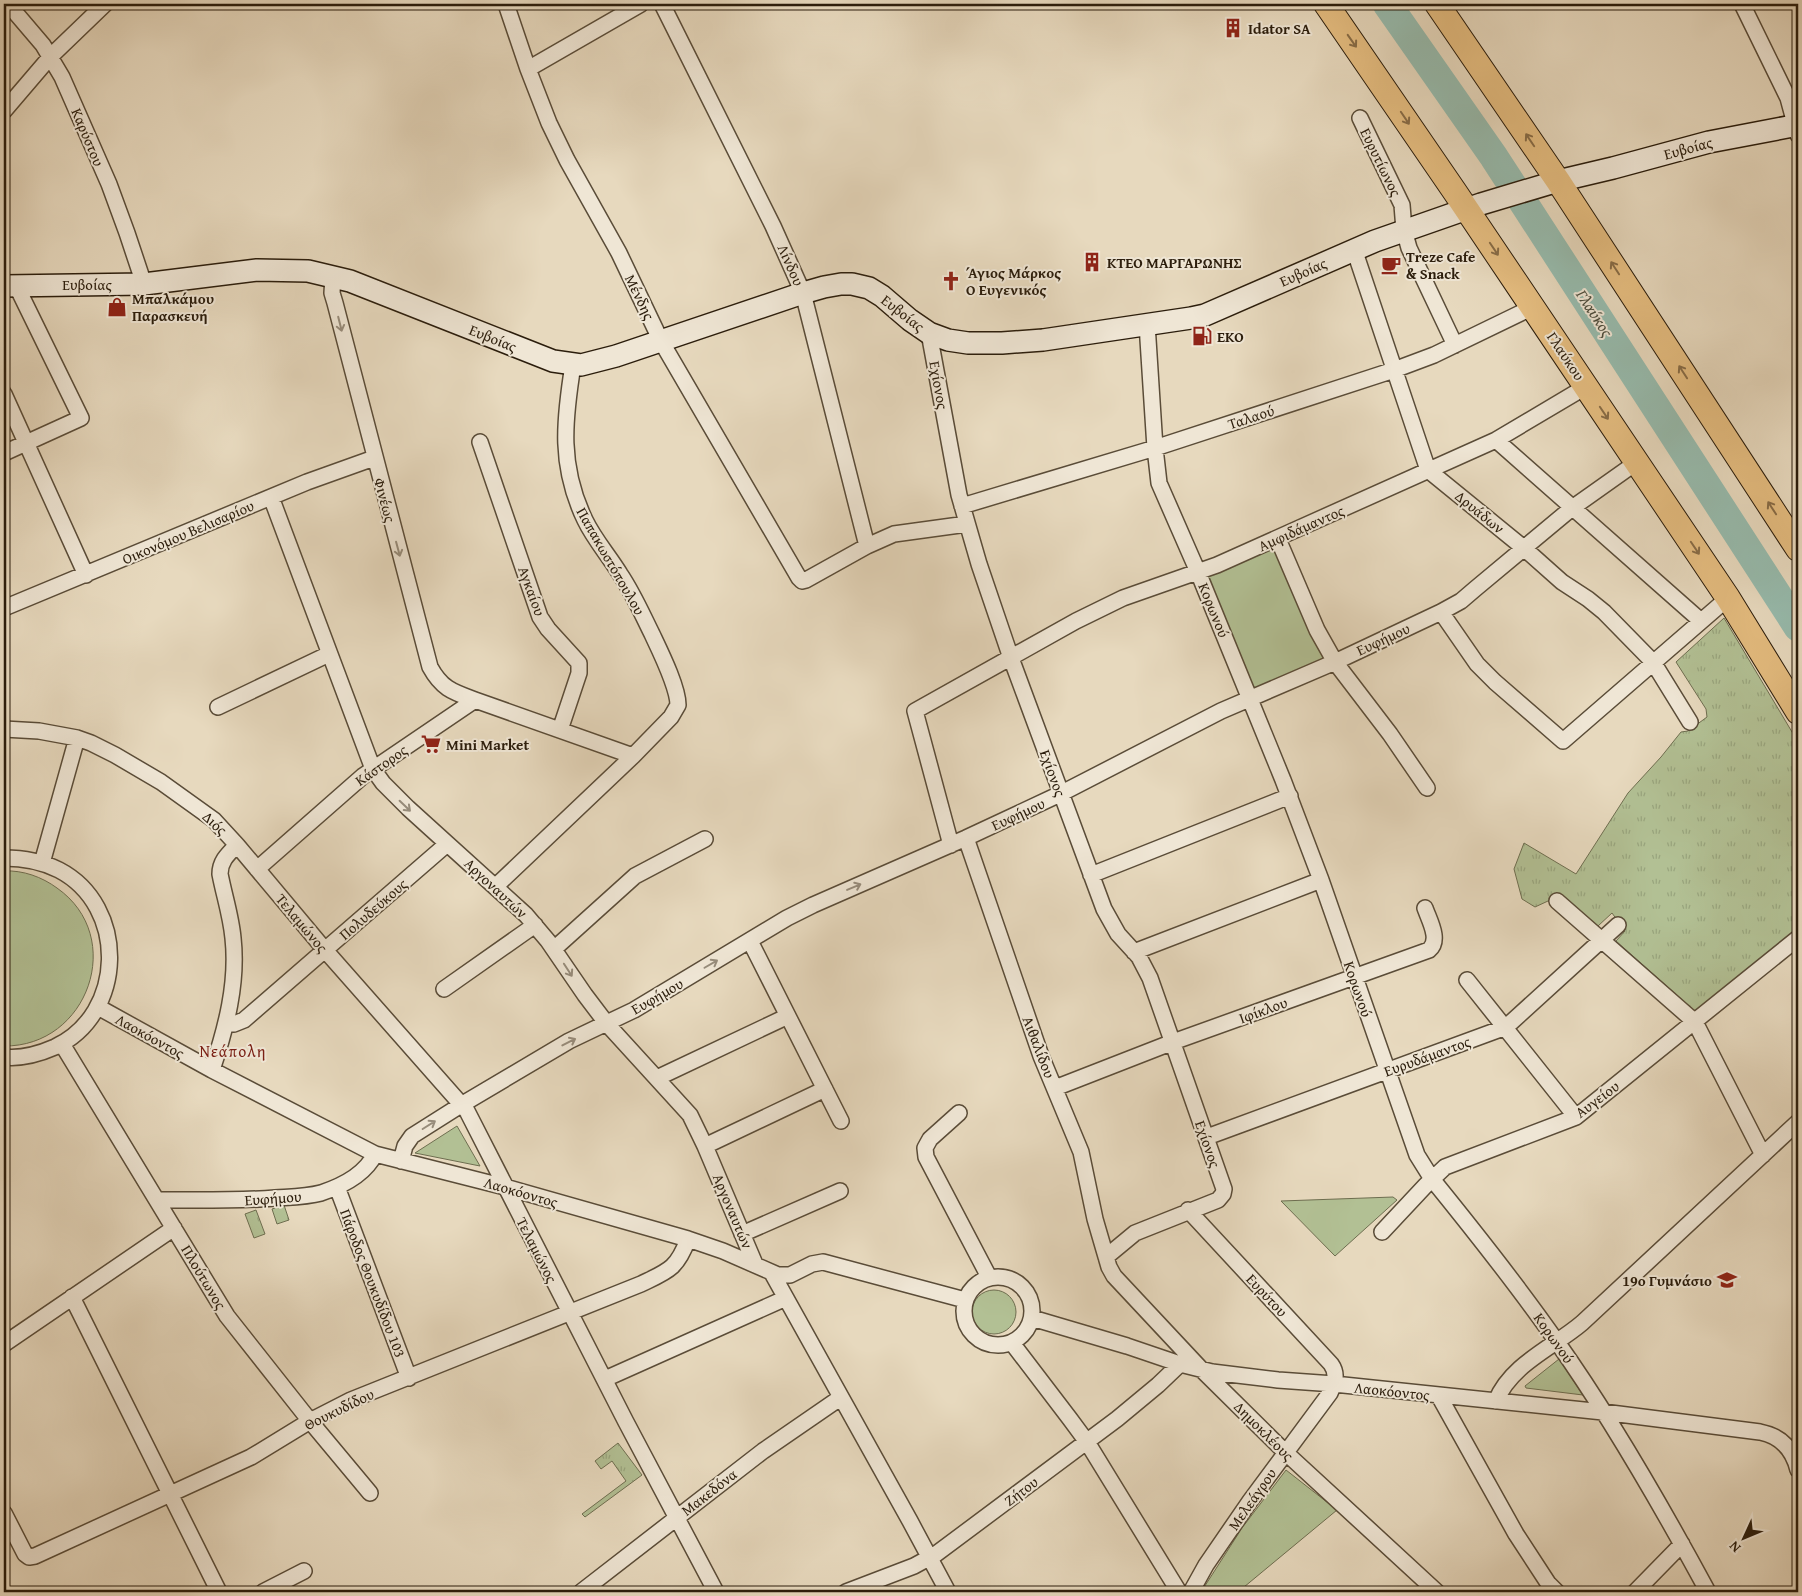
<svg xmlns="http://www.w3.org/2000/svg" width="1802" height="1596" font-family="'Gentium Book Plus',serif">
	<style>
		.grass { fill: url(#grass-tufts); stroke: #6e6e50 }
		.park { fill: #b2c094; stroke: #6e6e50 }
		.lines { fill: none; stroke-linecap: round; stroke-linejoin: round }
		.river { stroke: #97bbad; stroke-width: 29 }
		.minor-casing { stroke: #5a4c38; stroke-width: 18 }
		.secondary-casing { stroke: #2b1d0c; stroke-width: 24 }
		.primary-casing { stroke: #2b1d0c; stroke-width: 26 }
		.minor { stroke: #efe6d5; stroke-width: 15 }
		.secondary { stroke: #efe6d5; stroke-width: 21 }
		.primary { stroke: #e4bc7f; stroke-width: 24 }
		.oneway { stroke: #886c46 }
		.oneway2 { stroke: #978c7b }
		.labels { text-anchor: middle; dominant-baseline: central; stroke-width: 4; stroke-linejoin: round; paint-order: stroke }
		.poi-label { font-size: 15px; font-weight: bold; fill: #2b1d0c; stroke: #efe6d5; text-anchor: start }
		.street-label { font-size: 15px; fill: #2b1d0c; stroke: #efe6d5 }
		.water-label { font-size: 16px; font-style: italic; fill: #4b4c3c; stroke: #efe6d5 }
		.neighbourhood-label { font-size: 16px; letter-spacing: 1px; fill: #7a1f14; stroke: #efe6d5 }
	</style>
	<defs>
		<pattern id="grass-tufts" width="24" height="20" patternUnits="userSpaceOnUse" patternTransform="scale(1.25)"><rect width="24" height="20" fill="#b2c094"/><path d="M3 7l-1-3M5 7V3M7 7l1-3M15 17l-1-3M17 17v-4M19 17l1-3" fill="none" stroke="#99a57e"/></pattern>
	</defs>
	<rect width="100%" height="100%" fill="#e7d9be"/>
	<filter id="stains"><feTurbulence type="fractalNoise" baseFrequency=".004" numOctaves="4"/><feColorMatrix values="0 0 0 0 .2 0 0 0 0 .09 0 0 0 0 .02 0 0 0 .5 -.17"/></filter>
	<radialGradient id="worn" r=".72"><stop offset=".6" stop-color="#630" stop-opacity="0"/><stop offset="1" stop-color="#630" stop-opacity=".3"/></radialGradient>
	<path class="grass" d="M 1724,618 L 1798,742 L 1798,929 L 1696,1012 L 1616,941 L 1625,931 L 1612,913 L 1598,926 L 1561,895 L 1535,907 L 1522,899 L 1514,869 L 1524,843 L 1576,874 L 1628,793 L 1661,757 L 1681,732 L 1688,731 L 1707,717 L 1706,709 L 1676,662 Z
		M 284,1205 L 289,1220 L 277,1224 L 272,1209 Z
		M 256,1210 L 265,1234 L 254,1238 L 245,1214 Z
		M 618,1443 L 642,1475 L 585,1517 L 582,1514 L 626,1481 L 612,1461 L 601,1469 L 595,1461 Z"/>
	<path class="park" d="M 1278,539 L 1335,662 L 1251,699 L 1198,572 Z
		M 4,871 C 23,870 42,877 57,888 C 127,937 88,1047 4,1046 Z
		M 457,1126 L 480,1166 L 415,1153 Z
		M 1393,1197 L 1397,1200 L 1335,1256 L 1281,1201 Z
		M972 1312a22 22 0 1 1 44 0a22 22 0 1 1-44 0Z
		M 1559,1359 L 1583,1395 L 1526,1388 L 1525,1386 Z
		M 1286,1470 L 1337,1510 L 1238,1592 L 1201,1592 L 1242,1528 Z"/>
	<g class="lines">
		<path class="river" d="M 1387,4 L 1494,157 L 1798,627"/>
		<defs>
			<path id="minor" d="M 8,4 L 43,45 L 62,77 L 109,184 L 127,233 L 144,284
				M 506,4 L 528,69 L 549,123 L 567,160 L 619,253 L 661,341 L 799,578 L 802,581 L 806,580 L 867,546 L 894,534 L 967,524
				M 662,4 L 773,226 L 803,293 L 867,546
				M 1742,4 L 1788,98 L 1798,135
				M 528,69 L 641,4
				M 4,111 L 51,56 L 105,4
				M 1360,118 L 1402,205 L 1404,230 L 1409,248 L 1455,345
				M 1354,249 L 1428,470 L 1525,549 L 1562,582 L 1588,599 L 1604,612 L 1653,662 L 1690,722
				M 333,276 L 332,293 L 335,303 L 430,667 C 442,689 453,692 475,700
				M 1147,324 L 1155,448 L 1159,483 L 1198,572 L 1283,780 L 1321,880 L 1417,1155 L 1432,1179 C 1475,1232 1518,1286 1557,1342 C 1613,1421 1662,1507 1708,1592
				M 929,333 L 959,495 L 979,564 L 1011,658 L 1104,909 L 1118,934 L 1139,957 L 1150,978 L 1224,1189 L 1223,1194 L 1218,1200 L 1135,1233 L 1106,1257
				M 4,394 L 86,575
				M 1496,440 L 1701,621
				M 480,442 L 540,617 L 548,629 L 579,663 L 579,673 L 560,730
				M 4,453 L 81,418 L 16,285
				M 271,497 L 373,769 L 383,783 L 408,808 L 526,915 L 548,941 L 585,995 L 607,1024 L 690,1115 L 705,1146 L 755,1264
				M 962,506 L 1155,448 L 1394,370 L 1434,355 L 1533,307
				M 1278,539 L 1317,630 L 1335,662 L 1390,734 L 1427,788
				M 4,608 L 307,482 L 374,458
				M 1441,612 L 1477,664 L 1495,682 L 1563,741 L 1728,598
				M 218,707 L 329,654
				M 4,729 L 39,731 L 77,738 L 91,743 L 115,755 L 161,782 L 214,820 L 237,845 L 325,950 L 467,1111 L 626,1422 L 716,1592
				M 966,838 L 1041,1056 L 1081,1152 L 1095,1219 L 1109,1267 L 1114,1276 L 1201,1369 L 1285,1452 L 1437,1592
				M 951,845 L 915,711 L 1076,621 L 1123,598 L 1217,565 L 1496,440 L 1587,386
				M 4,858 C 23,858 41,861 59,870 C 128,906 126,1014 55,1047 C 39,1054 22,1059 4,1057
				M 42,863 L 77,738
				M 257,869 L 363,776 L 475,700 L 633,756
				M 1091,875 L 1290,796
				M 495,887 L 633,756 L 671,717 L 678,705 C 678,687 660,651 652,634 C 642,614 633,593 620,574 C 609,556 594,539 585,520 C 559,466 564,421 573,365
				M 1557,901 L 1695,1022 L 1763,1155
				M 750,941 L 841,1121
				M 554,949 L 635,876 L 705,839
				M 1134,952 L 1321,880
				M 1467,980 L 1576,1117
				M 444,989 L 535,925
				M 98,1007 L 212,1070 L 375,1154 L 505,1187 L 688,1239 L 723,1251 L 778,1275 L 790,1275 L 812,1264 L 823,1262 L 965,1300
				M 226,1024 L 234,1024 L 244,1020 L 447,844
				M 62,1044 L 227,1316 L 310,1421 L 370,1493
				M 212,1070 C 226,1028 238,983 233,938 C 231,916 224,895 220,874 C 220,861 228,854 237,845
				M 657,1078 L 788,1016
				M 1055,1088 L 1173,1042 L 1429,950 C 1441,940 1429,920 1425,908
				M 959,1113 L 930,1139 L 925,1148 L 926,1157 L 989,1277
				M 1207,1137 L 1506,1027 L 1618,925
				M 705,1146 L 825,1089
				M 401,1161 L 405,1146 L 412,1136 L 461,1105 L 569,1041 L 634,1010 L 787,918 L 813,905 L 966,838 L 1060,794 L 1221,711 L 1335,662 L 1441,612 L 1461,601 L 1475,589 L 1572,508 L 1637,462
				M 337,1187 L 409,1378
				M 157,1200 C 196,1200 236,1201 275,1198 C 290,1197 306,1197 321,1193 C 342,1186 365,1175 375,1154
				M 1188,1210 L 1331,1364 C 1338,1374 1335,1382 1330,1393 L 1250,1501 L 1206,1565 L 1191,1592
				M 1382,1232 L 1426,1185 L 1445,1167 L 1576,1117 L 1798,938
				M 742,1234 L 840,1191
				M 772,1273 L 910,1521 L 948,1592
				M964 1311a34 34 0 1 1 68 0a34 34 0 1 1-68 0Z
				M 72,1297 L 219,1592
				M 1032,1318 L 1127,1346 L 1180,1364 L 1212,1372 L 1278,1380 L 1334,1384 L 1603,1412 L 1760,1432 C 1781,1436 1793,1449 1798,1470
				M 1012,1343 L 1070,1419 L 1087,1442 L 1179,1592
				M 4,1344 L 174,1228
				M 605,1379 L 786,1298
				M 1439,1396 L 1516,1534 L 1548,1583 L 1557,1592
				M 1496,1401 C 1511,1364 1554,1347 1582,1323 L 1798,1122
				M 4,1513 L 25,1554 L 29,1557 L 35,1556 L 251,1457 L 310,1421 L 351,1400 L 641,1284 C 668,1271 677,1269 688,1239
				M 263,1592 L 304,1571
				M 581,1592 L 763,1451 L 840,1398
				M 846,1592 L 914,1566 L 936,1554 L 1117,1419 L 1158,1385 L 1180,1364
				M 1635,1592 L 1682,1544"/>
			<path id="secondary" d="M 4,286 L 144,284 L 257,270 L 308,271 L 350,281 L 553,361 L 581,365 L 616,356 L 803,293 L 824,287 L 841,284 L 852,284 L 869,288 L 882,296 L 910,320 L 929,333 L 948,340 L 968,343 L 1002,343 L 1043,340 L 1191,318 L 1205,315 L 1375,241 L 1481,204 L 1558,181 L 1613,168 L 1709,142 L 1798,125"/>
			<path id="primary" d="M 1326,4 L 1455,192 L 1728,598 L 1798,712
				M 1437,4 L 1558,181 L 1798,549"/>
		</defs>
		<use href="#minor" class="minor-casing"/>
		<use href="#secondary" class="secondary-casing"/>
		<use href="#primary" class="primary-casing"/>
		<use href="#minor" class="minor"/>
		<use href="#secondary" class="secondary"/>
		<use href="#primary" class="primary"/>
	</g>
	<defs><path id="oneway-shaft" d="M-6 0H5M1.5-3L5.5 0L1.5 3" fill="none" stroke-width="1.6" stroke-linecap="round" stroke-linejoin="round" transform="scale(1.25)"/></defs>
	<g class="oneway">
		<use href="#oneway-shaft" transform="translate(1352 41) rotate(55)"/>
		<use href="#oneway-shaft" transform="translate(1405 118) rotate(56)"/>
		<use href="#oneway-shaft" transform="translate(1530 140) rotate(-124)"/>
		<use href="#oneway-shaft" transform="translate(1494 249) rotate(56)"/>
		<use href="#oneway-shaft" transform="translate(1615 268) rotate(-123)"/>
		<use href="#oneway-shaft" transform="translate(1683 372) rotate(-123)"/>
		<use href="#oneway-shaft" transform="translate(1604 413) rotate(56)"/>
		<use href="#oneway-shaft" transform="translate(1772 508) rotate(-123)"/>
		<use href="#oneway-shaft" transform="translate(1695 548) rotate(56)"/>
	</g>
	<g class="oneway2">
		<use href="#oneway-shaft" transform="translate(340 324) rotate(76)"/>
		<use href="#oneway-shaft" transform="translate(398 549) rotate(75)"/>
		<use href="#oneway-shaft" transform="translate(405 806) rotate(44)"/>
		<use href="#oneway-shaft" transform="translate(854 887) rotate(-23)"/>
		<use href="#oneway-shaft" transform="translate(711 964) rotate(-30)"/>
		<use href="#oneway-shaft" transform="translate(568 970) rotate(57)"/>
		<use href="#oneway-shaft" transform="translate(569 1042) rotate(-27)"/>
		<use href="#oneway-shaft" transform="translate(429 1125) rotate(-32)"/>
	</g>
	<defs>
		<symbol id="building-bare" viewBox="-9 -9 18 18"><path d="M-4-6H4V6H1V3H-1V6H-4ZM-2.5-4.3h1.7v1.8h-1.7ZM.8-4.3h1.7v1.8H.8ZM-2.5-1h1.7V.8h-1.7ZM.8-1h1.7V.8H.8Z" fill="#8f2418" stroke="#efe6d5" stroke-width="2.5" paint-order="stroke"/></symbol>
		<symbol id="cafe-bare" viewBox="-9 -9 18 18"><path d="M-5.5-4.5H6V0H3Q3 3.5 0 3.5H-2.5Q-5.5 3.5-5.5 0ZM3-3.2v2h1.7v-2ZM-6 4.5H4V6H-6Z" fill="#8f2418" stroke="#efe6d5" stroke-width="2.5" paint-order="stroke"/></symbol>
		<symbol id="church-bare" viewBox="-9 -9 18 18"><path d="M-1.2-6h2.4v3.5h3.3v2.4h-3.3V6h-2.4V-.1h-3.3v-2.4h3.3Z" fill="#8f2418" stroke="#efe6d5" stroke-width="2.5" paint-order="stroke"/></symbol>
		<symbol id="shop-bare" viewBox="-9 -9 18 18"><path d="M-5-2.5h2.3a2.7 3.5 0 0 1 5.4 0H5L5.5 6h-11ZM-1.5-2.5h3a1.5 2.3 0 0 0-3 0Z" fill="#8f2418" stroke="#efe6d5" stroke-width="2.5" paint-order="stroke"/></symbol>
		<symbol id="fuel-bare" viewBox="-9 -9 18 18"><path d="M-5.5-6h7V0h2V4h1.3V-2.5L3-4.5l.8-.8L6-3V5H2.5V1h-1V6h-7ZM-4.2-4.7v3.2H.2V-4.7Z" fill="#8f2418" stroke="#efe6d5" stroke-width="2.5" paint-order="stroke"/></symbol>
		<symbol id="supermarket-bare" viewBox="-9 -9 18 18"><path d="M-6-5.5h2.5l.6 2H6L4.5 2H-2.5L-4.4-4H-6ZM-1.5 3.2a1.3 1.3 0 1 0 .1 0ZM3 3.2a1.3 1.3 0 1 0 .1 0Z" fill="#8f2418" stroke="#efe6d5" stroke-width="2.5" paint-order="stroke"/></symbol>
		<symbol id="school-bare" viewBox="-9 -9 18 18"><path d="M0-5L7-2L0 1L-7-2ZM-4 1L0 2.5L4 1V4Q0 6-4 4Z" fill="#8f2418" stroke="#efe6d5" stroke-width="2.5" paint-order="stroke"/></symbol>
	</defs>
	<g fill-rule="evenodd">
		<use href="#building-bare" x="1219" y="14" width="28" height="28"/>
		<use href="#building-bare" x="1078" y="248" width="28" height="28"/>
		<use href="#cafe-bare" x="1377" y="251" width="28" height="28"/>
		<use href="#church-bare" x="937" y="267" width="28" height="28"/>
		<use href="#shop-bare" x="103" y="293" width="28" height="28"/>
		<use href="#fuel-bare" x="1188" y="322" width="28" height="28"/>
		<use href="#supermarket-bare" x="417" y="730" width="28" height="28"/>
		<use href="#school-bare" x="1713" y="1266" width="28" height="28"/>
	</g>
	<g class="labels">
		<g class="poi-label">
			<text x="1248" y="28">Idator SA</text>
			<text x="1406" y="256">Treze Cafe<tspan x="1406" dy="17">&amp; Snack</tspan></text>
			<text x="1107" y="262">ΚΤΕΟ ΜΑΡΓΑΡΩΝΗΣ</text>
			<text x="966" y="272">Άγιος Μάρκος<tspan x="966" dy="17">Ο Ευγενικός</tspan></text>
			<text x="132" y="298">Μπαλκάμου<tspan x="132" dy="17">Παρασκευή</tspan></text>
			<text x="1217" y="336">ΕΚΟ</text>
			<text x="446" y="744">Mini Market</text>
			<text x="1712" y="1280" text-anchor="end">19ο Γυμνάσιο</text>
		</g>
		<g class="street-label">
			<text transform="translate(88 137) rotate(67)">Καρύστου</text>
			<text transform="translate(1688 148) rotate(-15)">Ευβοίας</text>
			<text transform="translate(1381 162) rotate(64)">Ευρυτίωνος</text>
			<text transform="translate(791 265) rotate(66)">Λίνδου</text>
			<text transform="translate(1303 272) rotate(-24)">Ευβοίας</text>
			<text x="87" y="284">Ευβοίας</text>
			<text transform="translate(640 297) rotate(64)">Μένδης</text>
			<text transform="translate(903 313) rotate(38)">Ευβοίας</text>
			<text transform="translate(493 338) rotate(22)">Ευβοίας</text>
			<text transform="translate(1566 356) rotate(56)">Γλαύκου</text>
			<text transform="translate(939 385) rotate(80)">Εχίονος</text>
			<text transform="translate(1251 417) rotate(-18)">Ταλαού</text>
			<text transform="translate(385 500) rotate(75)">Φινέως</text>
			<text transform="translate(1480 512) rotate(39)">Δρυάδων</text>
			<text transform="translate(1301 528) rotate(-24)">Αμφιδάμαντος</text>
			<text transform="translate(188 532) rotate(-23)">Οικονόμου Βελισαρίου</text>
			<text transform="translate(611 561) rotate(60)">Παπακωστόπουλου</text>
			<text transform="translate(532 591) rotate(70)">Αγκαίου</text>
			<text transform="translate(1214 610) rotate(68)">Κορωνού</text>
			<text transform="translate(1383 639) rotate(-25)">Ευφήμου</text>
			<text transform="translate(381 765) rotate(-35)">Κάστορος</text>
			<text transform="translate(1053 773) rotate(70)">Εχίονος</text>
			<text transform="translate(1018 814) rotate(-25)">Ευφήμου</text>
			<text transform="translate(215 823) rotate(43)">Διός</text>
			<text transform="translate(496 888) rotate(43)">Αργοναυτών</text>
			<text transform="translate(373 909) rotate(-41)">Πολυδεύκους</text>
			<text transform="translate(302 923) rotate(50)">Τελαμώνος</text>
			<text transform="translate(1358 989) rotate(71)">Κορωνού</text>
			<text transform="translate(657 996) rotate(-30)">Ευφήμου</text>
			<text transform="translate(1263 1010) rotate(-20)">Ιφίκλου</text>
			<text transform="translate(150 1036) rotate(29)">Λαοκόοντος</text>
			<text transform="translate(1039 1047) rotate(69)">Αιθαλίδου</text>
			<text transform="translate(1427 1056) rotate(-20)">Ευρυδάμαντος</text>
			<text transform="translate(1597 1099) rotate(-37)">Αυγείου</text>
			<text transform="translate(1208 1144) rotate(71)">Εχίονος</text>
			<text transform="translate(521 1192) rotate(16)">Λαοκόοντος</text>
			<text transform="translate(273 1198) rotate(-4)">Ευφήμου</text>
			<text transform="translate(733 1211) rotate(67)">Αργοναυτών</text>
			<text transform="translate(537 1250) rotate(63)">Τελαμώνος</text>
			<text transform="translate(204 1277) rotate(59)">Πλούτωνος</text>
			<text transform="translate(373 1283) rotate(69)">Πάροδος Θουκυδίδου 103</text>
			<text transform="translate(1267 1295) rotate(47)">Ευρύτου</text>
			<text transform="translate(1554 1338) rotate(55)">Κορωνού</text>
			<text transform="translate(1392 1391) rotate(6)">Λαοκόοντος</text>
			<text transform="translate(339 1409) rotate(-26)">Θουκυδίδου</text>
			<text transform="translate(1264 1431) rotate(45)">Δημοκλέους</text>
			<text transform="translate(1021 1491) rotate(-37)">Ζήτου</text>
			<text transform="translate(709 1492) rotate(-38)">Μακεδόνα</text>
			<text transform="translate(1252 1499) rotate(-55)">Μελεάγρου</text>
		</g>
		<g class="water-label">
			<text transform="translate(1595 313) rotate(57)">Γλαύκος</text>
		</g>
		<g class="neighbourhood-label">
			<text x="233" y="1051">Νεάπολη</text>
		</g>
	</g>
	<rect width="1802" height="1596" fill="none" stroke="#e7d9be" stroke-width="20"/>
	<rect x="5" y="5" width="1792" height="1586" fill="none" stroke="#2b1d0c" stroke-width="2.5"/>
	<rect x="10" y="10" width="1782" height="1576" fill="none" stroke="#2b1d0c"/>
	<g transform="translate(1744 1538) rotate(226)" stroke="#efe6d5" stroke-width="4" paint-order="stroke">
	<path d="M0-4L9 19L0 12L-9 19Z" fill="#2b1d0c"/>
	<text y="-8" font-size="14" font-weight="bold" text-anchor="middle" fill="#2b1d0c">N</text>
	</g>
	<rect width="100%" height="100%" filter="url(#stains)"/>
	<rect width="100%" height="100%" fill="url(#worn)"/>
</svg>
